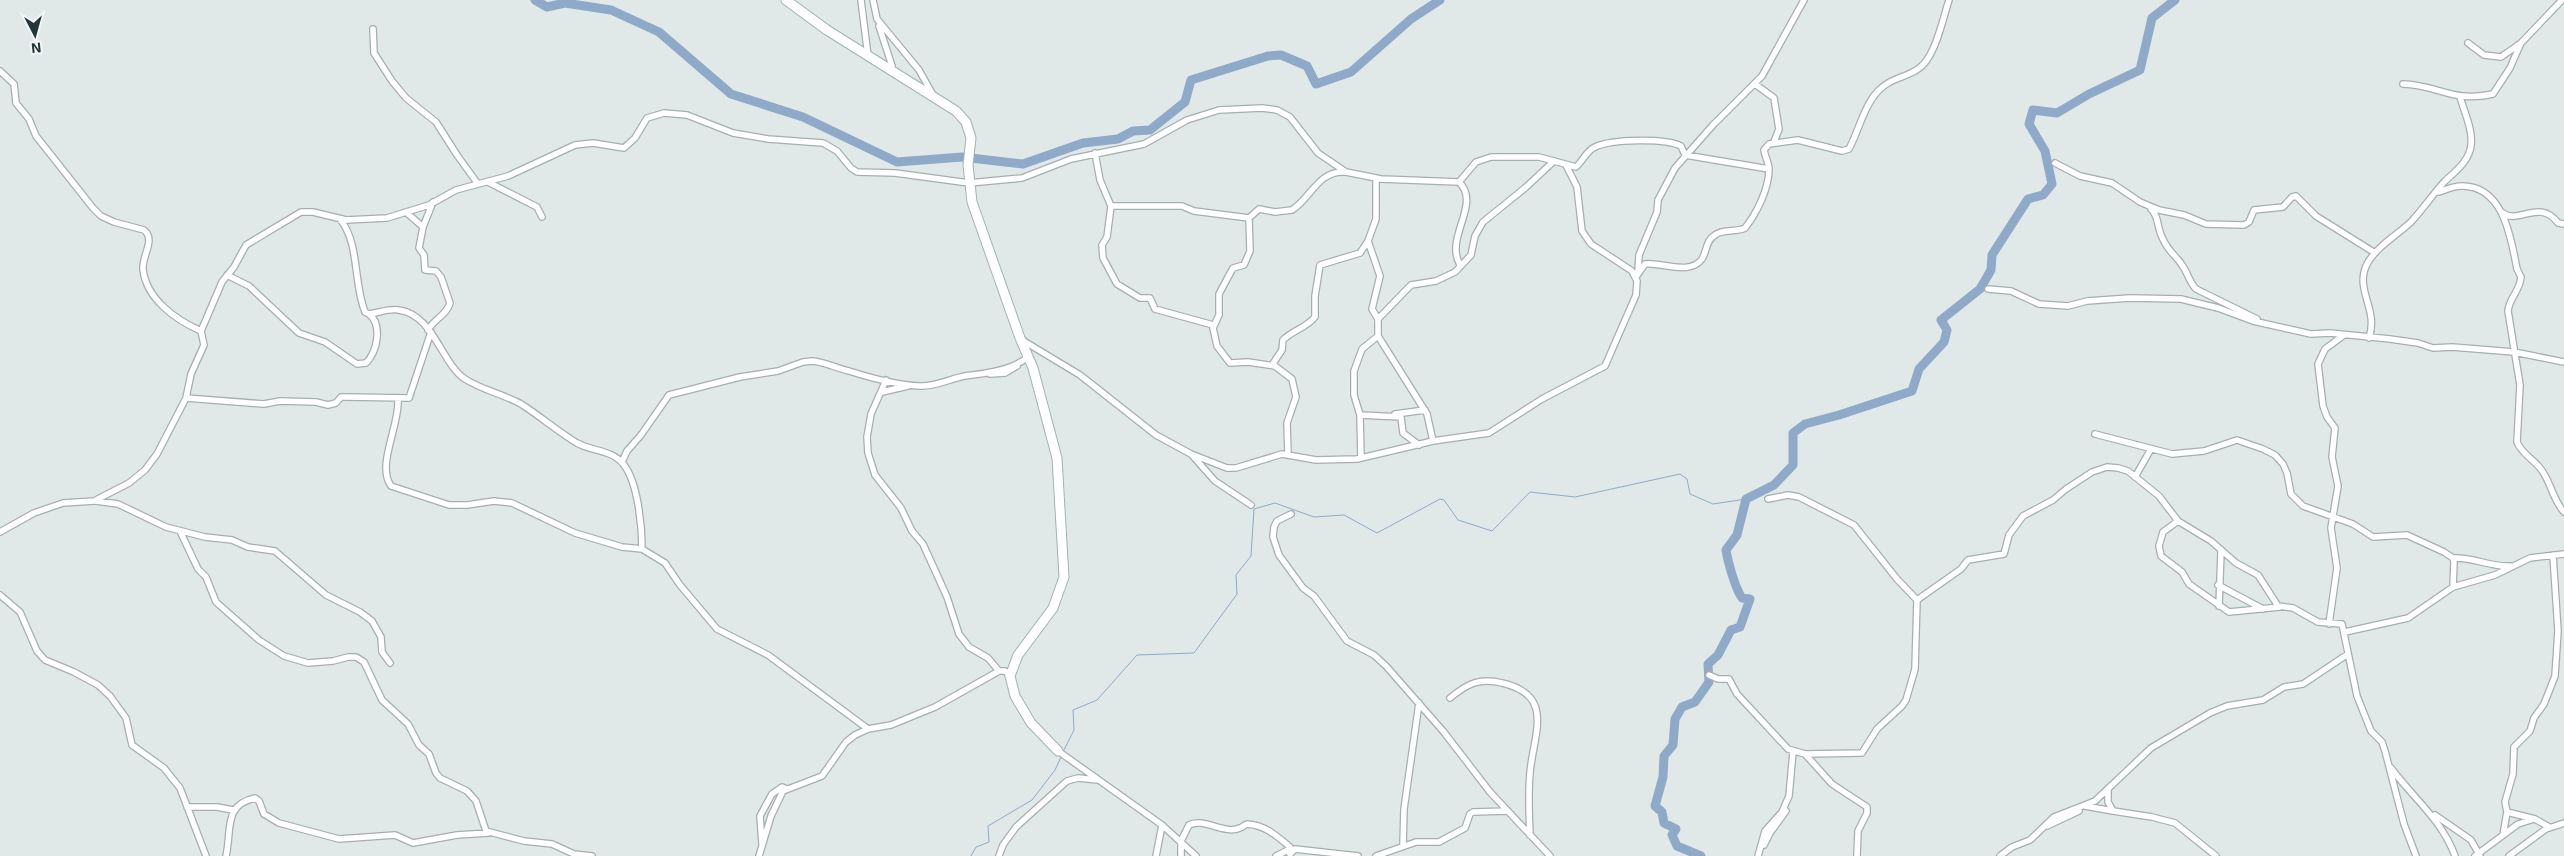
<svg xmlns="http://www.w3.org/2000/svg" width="2564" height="856" font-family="'Exo 2',sans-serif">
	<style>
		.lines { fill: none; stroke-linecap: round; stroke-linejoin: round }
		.stream { stroke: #8eaac8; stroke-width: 1 }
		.river { stroke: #8eaac8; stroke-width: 9 }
		.street-casing { stroke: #a4afaf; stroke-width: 8 }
		.secondary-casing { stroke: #a0b3b3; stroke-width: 11 }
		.street { stroke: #fff; stroke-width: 5.5 }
		.secondary { stroke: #fff; stroke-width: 9 }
	</style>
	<rect width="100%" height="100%" fill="#e0e9e8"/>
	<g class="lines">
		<path class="stream" d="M 1063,752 L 1074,730 L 1073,710 L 1097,700 L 1137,655 L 1194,653 L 1237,594 L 1236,575 L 1251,556 L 1254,509 L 1275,503 L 1314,517 L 1344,515 L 1377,533 L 1440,499 L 1444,500 L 1458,520 L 1492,531 L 1530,492 L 1575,497 L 1680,474 L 1687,479 L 1690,494 L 1713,504 L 1746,499
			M 971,856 L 976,847 L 989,842 L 988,826 L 1032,800 L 1055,770 L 1062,755"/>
		<path class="river" d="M 535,0 L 547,7 L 565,3 L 611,10 L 659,32 L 731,94 L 803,117 L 897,162 L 962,157 L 1023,164 L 1083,143 L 1118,139 L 1133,131 L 1150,130 L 1185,102 L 1191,80 L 1268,56 L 1281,55 L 1307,66 L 1316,84 L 1351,72 L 1411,19 L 1440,0
			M 1701,856 L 1677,846 L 1672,835 L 1676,829 L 1664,823 L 1662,812 L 1655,806 L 1663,777 L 1664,756 L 1673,745 L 1675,719 L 1682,707 L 1695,702 L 1709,682 L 1708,664 L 1718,655 L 1731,630 L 1740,627 L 1750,599 L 1742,598 C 1735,588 1728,562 1726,550 L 1737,535 L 1746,499 L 1774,485 L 1793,465 L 1793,433 L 1805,424 L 1839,415 L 1912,391 L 1919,369 L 1944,342 L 1947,330 L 1941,320 L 1980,289 L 1991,270 L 1992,255 L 2028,199 L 2043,195 L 2052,184 L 2045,151 L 2029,124 L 2033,110 L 2057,113 L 2089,94 L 2140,70 L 2152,18 L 2175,0"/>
		<defs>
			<path id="street" d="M 861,0 L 868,56
				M 873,0 L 877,19 L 919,70 L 933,95
				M 879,26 L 892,66 L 889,68
				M 373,29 L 374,53 L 392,81 L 406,98 L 436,122 L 457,155 L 478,184
				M 2468,43 L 2484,55 L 2501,57 L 2521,43 L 2562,0
				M 0,71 L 14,84 L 16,103 L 29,119 L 36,136 L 93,208 L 101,216 L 114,222 L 144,230 C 156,240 142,255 143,269 C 146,299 176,320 201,331 L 204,345 L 191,374 L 186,398 L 157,454 L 145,470 L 129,483 L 94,501 L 63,503 L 34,513 L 0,532
				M 1755,84 L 1774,98 L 1779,129 L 1774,142
				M 2403,84 C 2439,85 2452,103 2493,94 L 2510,68 L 2521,43
				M 1095,153 L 1100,180 L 1111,206 L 1107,237 L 1102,245 L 1103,258 L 1117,284 L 1140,298 L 1150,298 L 1155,309 L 1213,325
				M 2055,163 L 2080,176 L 2112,183 L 2140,202 L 2159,210 L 2184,215 L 2206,224 L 2244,225 L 2249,222 L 2254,210 L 2283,207 L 2292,197 L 2296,196 L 2316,216 L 2375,253
				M 1376,179 L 1376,219 L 1368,241 L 1380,276 L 1372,309 L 1378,319
				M 488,182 L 537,207 L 542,217
				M 1459,182 C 1482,204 1444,237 1460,265
				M 2438,192 C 2446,190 2453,186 2461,186 C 2504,185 2511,239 2517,269 L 2521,277 C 2520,291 2509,298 2508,311 L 2520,385 L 2517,442 C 2521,453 2533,459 2540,468 C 2551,481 2552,499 2564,512
				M 1111,206 L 1182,206 L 1194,211 L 1249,218 L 1259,209 L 1275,212 L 1292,210 C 1311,198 1318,171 1344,172
				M 2151,209 C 2159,216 2157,228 2162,237 C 2168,252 2175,254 2182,265 C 2188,273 2189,282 2196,289 L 2257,319
				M 407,213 L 423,227
				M 2503,213 C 2518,225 2540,198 2558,223 L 2564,224
				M 1249,218 L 1250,251 L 1244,265 L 1233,268 L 1219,294 L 1219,315 L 1213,328 L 1217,346 L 1230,363 L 1248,362 L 1275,366 L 1292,379 L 1296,397 L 1287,423 L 1288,455
				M 340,219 C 360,244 353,282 365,312 L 369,314 C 378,313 390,308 399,310 C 434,315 441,363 465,379 C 482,390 503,394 521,404 C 540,416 557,431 577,443 C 593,452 612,449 624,465 C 638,483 642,527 642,549
				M 1638,272 L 1639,255 L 1657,212 L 1658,200 L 1675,168 L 1713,125 L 1762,76 L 1804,0
				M 227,275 L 249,286 L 299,333 L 325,342 L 357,364 L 366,363 C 377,352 383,325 369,314
				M 1636,277 L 1645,264 C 1661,262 1690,276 1702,259 C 1707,251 1706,240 1715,235 C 1724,228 1735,233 1745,228 C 1757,213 1769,188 1769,169 C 1769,163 1765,157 1764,150 L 1769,144 L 1798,140 L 1842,151 L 1849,149 C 1859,130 1864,106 1878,91 C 1890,78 1905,78 1918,69 C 1935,59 1943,18 1949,0
				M 1988,289 L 2011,291 L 2039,304 L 2068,306 L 2087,301 L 2130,298 L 2181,299 L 2218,308 L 2253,321 L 2311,334 L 2330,333 L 2390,339 L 2418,343 L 2433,348 L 2452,347 L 2514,352 L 2564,362
				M 428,330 C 434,319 447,315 450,303 L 441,277 L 436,271 L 425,270 L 424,255 L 419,248 L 423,227 L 433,202
				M 201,331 L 222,282 L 234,267 L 246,245 L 301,212 L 313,212 L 346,220 L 387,218 L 429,205 L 456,190 L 508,176 L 575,145 L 593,143 L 624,148 L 635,138 L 647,118 L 664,113 L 687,115 L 733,133 L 768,139 L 823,143 L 837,151 L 851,168 L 857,172 L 895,173 L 969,183 L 1022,178 L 1071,159 L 1144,144 L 1187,120 L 1219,110 L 1262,108 L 1277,110 L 1290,117 L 1318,153 L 1346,172 L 1381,179 L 1459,182 L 1476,162 L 1491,157 L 1539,157 L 1576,167 C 1583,161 1586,151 1595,147 C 1612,139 1665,138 1681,146 L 1685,155 L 1769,169
				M 1378,336 L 1427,414 L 1433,441
				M 2369,338 C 2379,309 2354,290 2367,264 C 2376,247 2397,235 2411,222 C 2423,209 2433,194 2445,181 C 2455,172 2470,160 2471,145 C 2473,130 2464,111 2460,97
				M 1022,340 L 1080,375 L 1156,435 L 1191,454 L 1227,468 L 1236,468 L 1282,454 L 1316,460 L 1357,459 L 1433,441 L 1489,433 L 1542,399 L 1605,366 L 1636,295 L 1637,281 L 1632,271 L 1591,244 L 1582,231 L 1577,187 L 1566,165
				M 1272,365 L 1282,350 L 1283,340 C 1293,330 1306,328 1315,317 L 1315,296 L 1320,265 L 1360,253 L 1368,241
				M 990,374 L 1005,373 L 1017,366
				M 886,380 L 871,414 L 867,437 L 868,453 L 875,475 L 901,508 L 912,531 L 923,544 L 947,597 L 959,634 L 969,647 L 988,658 L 999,671 L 1005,671 L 1010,676
				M 882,392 L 908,386
				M 186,398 L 264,404 L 280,401 L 316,402 L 328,405 L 336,403 L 341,397 L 346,397 L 409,398 L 431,332
				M 398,399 C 400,425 376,465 391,486 L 449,505 L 467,505 L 494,501 L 512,503 L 575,533 L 622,547 L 642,549 L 665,563 L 680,585 L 717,629 L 768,655 L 868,729
				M 1395,414 L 1425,410
				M 1360,415 L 1401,417 L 1403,433 L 1419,445
				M 2095,434 L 2172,454 L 2204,451 L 2237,440 L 2263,449 L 2275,455 L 2283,464 L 2287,473 L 2291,494 L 2303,506 L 2353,524 L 2373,537 L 2407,535 L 2444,552 L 2453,558 L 2454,562 L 2453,587
				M 1192,455 L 1215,481 L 1251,505
				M 1361,458 L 1360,415 L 1354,395 L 1354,371 L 1362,349 L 1378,336 L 1378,319 L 1411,285 L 1436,281 L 1455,272 L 1471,255 L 1475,236 L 1483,222 L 1525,188 L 1554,161
				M 622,462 L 627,451 L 641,435 L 669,395 L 740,377 L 778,371 L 803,362 L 812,361 C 825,362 836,368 849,371 C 871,378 897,385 920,386 C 938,387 954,376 972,375 C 990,373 1014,369 1028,357
				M 2135,477 L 2151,449
				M 96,501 L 118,504 L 166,527 L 205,537 L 232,540 L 248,547 L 275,551 L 326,595 L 360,612 L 372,621 L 381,637 L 382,652 L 390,663
				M 1291,514 L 1277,521 L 1274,527 L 1273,537 L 1279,555 L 1303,588 L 1314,596 L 1347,641 L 1374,655 L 1386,666 L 1443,731 L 1490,792 L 1550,856
				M 2178,521 L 2163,532 L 2159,546 L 2161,556 L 2182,572 L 2189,584 L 2229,612 L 2280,607
				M 180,531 L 198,569 L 206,577 L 216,602 L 259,640 L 284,656 L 308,663 L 333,661 L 348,657 L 356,657 L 364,662 L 382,700 L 408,724 L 419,745 L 429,754 L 436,773 L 440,778 L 467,791 L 476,801 L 486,831 L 524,841 L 552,844 L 574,854 L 592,856
				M 2453,558 C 2475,557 2488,567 2510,566
				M 2218,585 L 2263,609
				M 0,595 L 20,612 L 37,651 L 45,660 L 74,672 L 98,685 L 110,696 L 126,718 L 132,745 L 164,768 L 180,788 L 206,856
				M 1917,600 L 1961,569 L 1968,560 L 2004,554 L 2009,535 L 2023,516 L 2053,500 L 2066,489 L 2092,472 L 2107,467 L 2118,468 L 2128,471 L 2159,496 L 2178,521 L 2211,541 L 2236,563 L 2258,575 L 2278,606 L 2293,608 L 2318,622 L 2342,624 L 2357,696 L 2371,731 L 2382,742 L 2385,751 L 2404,824 L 2416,856
				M 2219,606 L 2221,551
				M 2329,624 L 2337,568 L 2331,528 L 2338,486 L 2332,457 L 2335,428 L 2327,417 L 2323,406 L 2318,364 L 2325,349 L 2344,335
				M 2345,632 L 2408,618 L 2453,587 L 2495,575 L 2530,558 L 2564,554
				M 1709,675 L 1718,679 L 1729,679 L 1737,694 L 1788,749 L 1805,754 L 1862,753 L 1877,729 L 1902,706 L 1906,700 L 1915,669 L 1917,600 L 1897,579 L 1854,525 L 1799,497 L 1788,495 L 1768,499
				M 1450,698 C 1467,684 1480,677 1502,683 C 1556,695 1533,735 1530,773 C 1528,794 1529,814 1530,835
				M 1058,751 L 1162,825 L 1196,856
				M 1805,754 L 1832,784 L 1867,807 L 1867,813 L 1858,831 L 1857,856
				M 2391,768 C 2414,799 2442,820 2455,856
				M 2108,790 L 2108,802 L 2113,811 L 2152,817 L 2175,823 L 2216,856
				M 2085,806 L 2113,811
				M 187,807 L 217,807 L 233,810
				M 2435,815 L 2471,840 L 2480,856
				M 2047,826 L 2079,811
				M 2549,827 L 2535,819 L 2507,812 L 2505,802 L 2513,774 L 2514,747 L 2530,731 L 2534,718 L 2544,704 L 2555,676 L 2558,631 L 2553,555
				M 2503,835 L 2507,812
				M 762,844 L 760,816 L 772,794 L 782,787 L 787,789
				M 1403,845 L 1404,809 L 1419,703
				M 1764,845 L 1770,833 L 1786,811
				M 1290,854 L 1295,849 L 1358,856
				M 226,856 C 232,830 223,805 255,798 L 259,801 L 264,814 L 279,823 L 339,839 L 395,835 L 413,843 L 457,835 L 488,833
				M 759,856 L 771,816 L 783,791 L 822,776 L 846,742 L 855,735 L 868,729 L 891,725 L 935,707 L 999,671
				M 999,856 L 1003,845 L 1016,827 L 1067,781 L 1078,778 L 1098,780
				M 1156,856 L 1162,825
				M 1181,856 L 1181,841 L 1189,825 C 1203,817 1224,835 1240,828 C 1243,827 1244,825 1247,824 C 1265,825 1277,836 1290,847 L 1290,853
				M 1276,856 L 1290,849
				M 1376,856 L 1416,842 L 1439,842 L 1465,828 L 1470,814 L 1473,812 L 1508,811
				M 1758,856 L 1765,831 L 1782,812 L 1789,796 L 1793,752
				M 2000,856 L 2012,847 L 2030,840 L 2054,817 L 2095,801 L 2151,748 L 2210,713 L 2227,706 L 2263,700 L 2284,687 L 2303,684 L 2348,654
				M 2475,856 L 2518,824 L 2534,819
				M 2509,856 L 2546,829 L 2564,823"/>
			<path id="secondary" d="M 786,0 L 827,30 L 956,111 L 966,122 L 971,138 L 968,165 L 972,202 L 1020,338 L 1033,368 L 1057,458 L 1064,577 L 1053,608 L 1018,655 L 1010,676 L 1015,696 L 1031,723 L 1058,751"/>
		</defs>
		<use href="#street" class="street-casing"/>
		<use href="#secondary" class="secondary-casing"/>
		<use href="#street" class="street"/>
		<use href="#secondary" class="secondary"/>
	</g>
	<g transform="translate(35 35) rotate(174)" stroke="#f0f6f5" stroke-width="4" paint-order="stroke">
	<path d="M0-4L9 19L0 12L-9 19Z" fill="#233537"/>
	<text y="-8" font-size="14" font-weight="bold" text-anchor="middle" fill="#233537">N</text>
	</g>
</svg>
